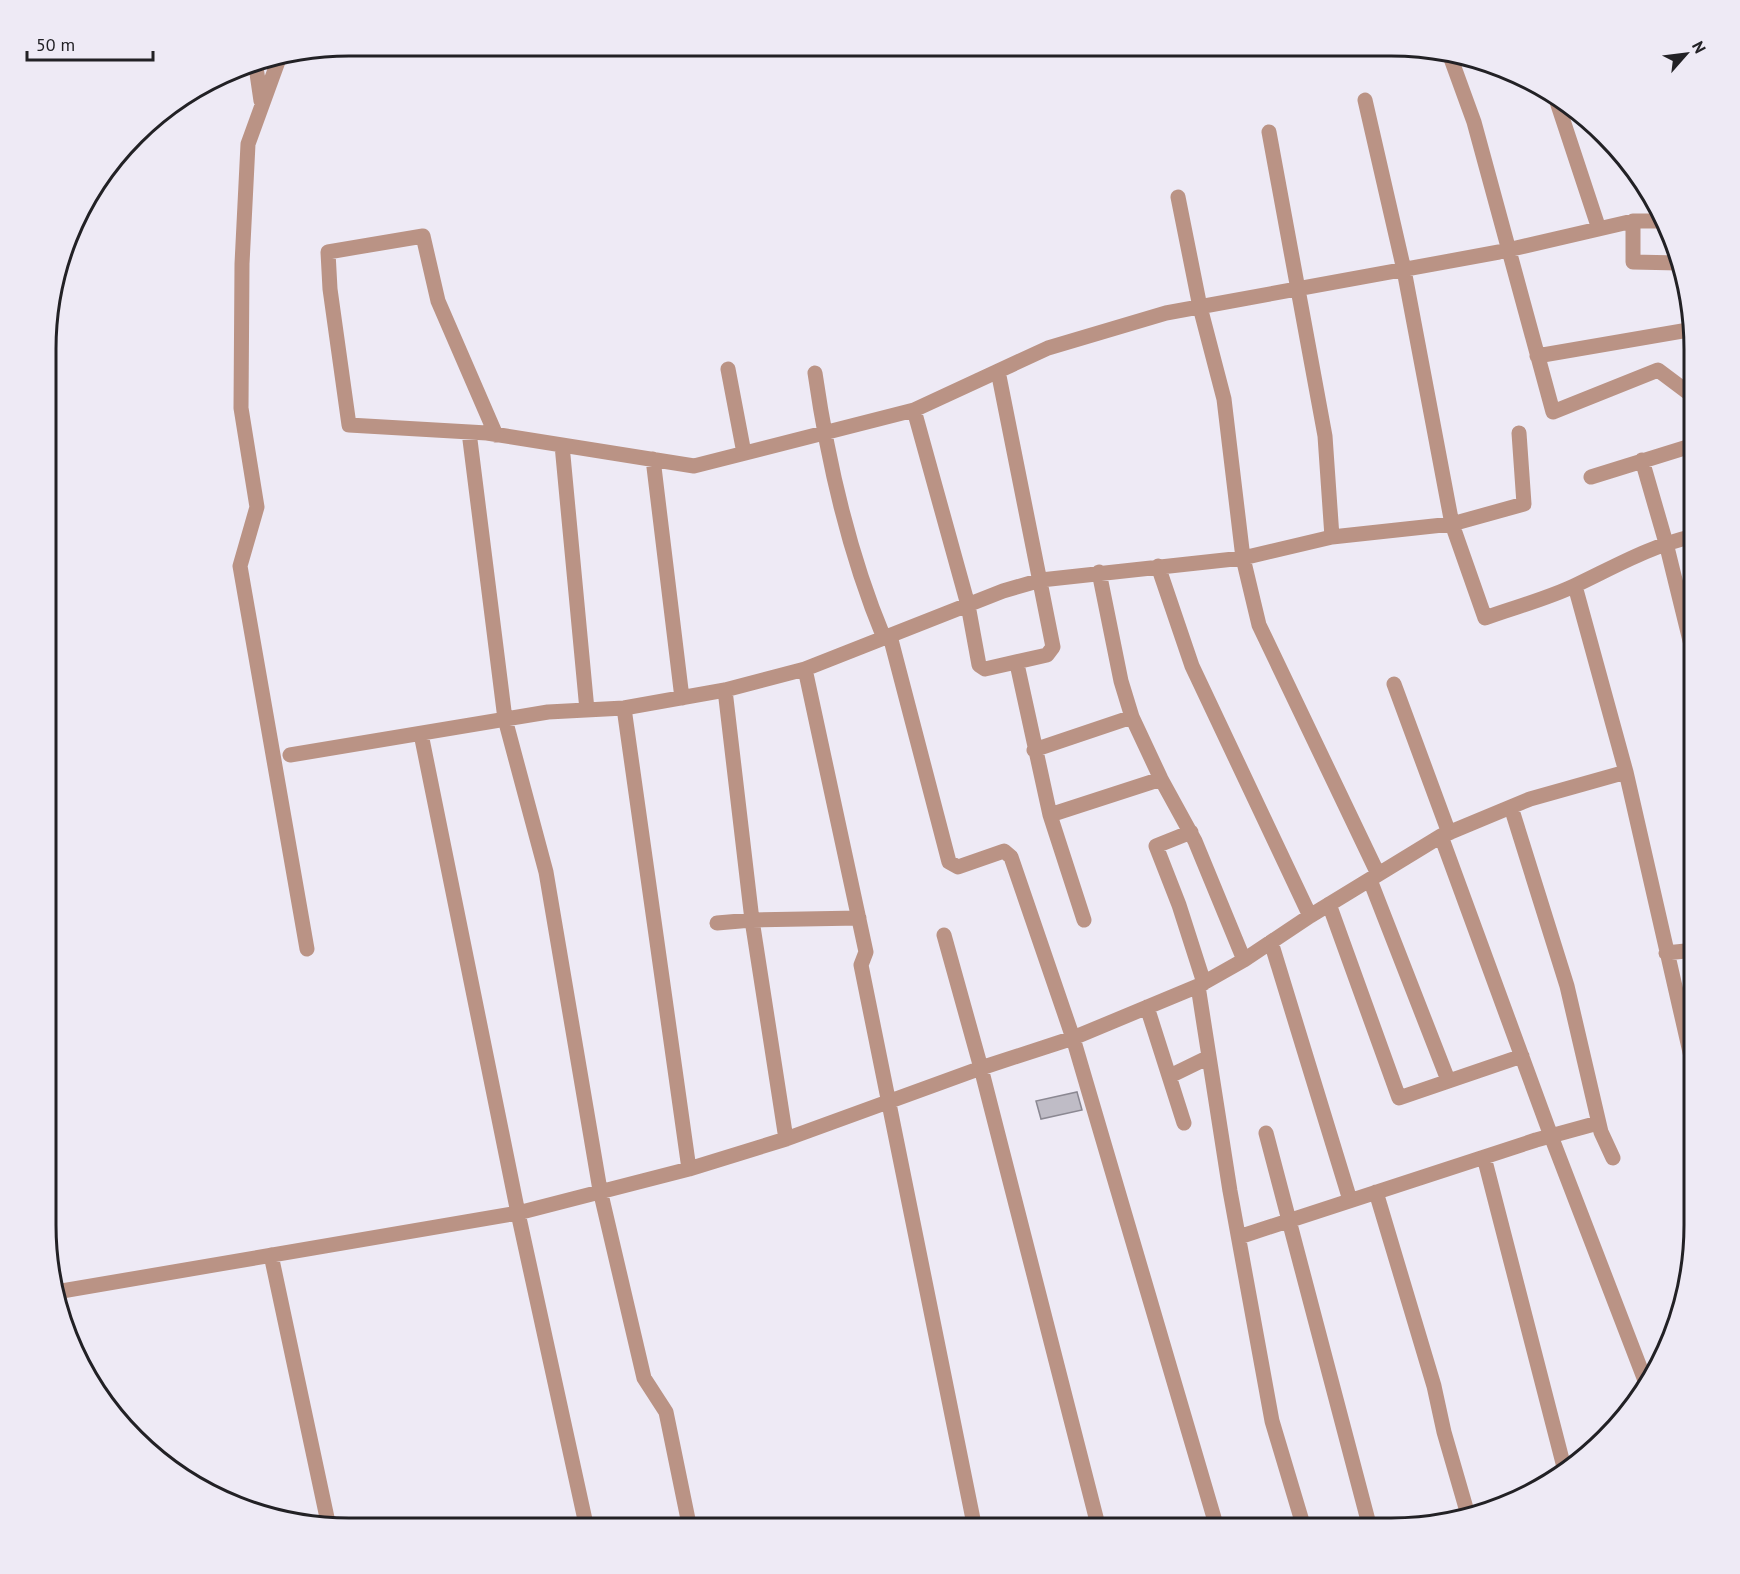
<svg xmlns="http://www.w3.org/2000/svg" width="1740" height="1574" font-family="'PT Sans',sans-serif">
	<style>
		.building { fill: #bfbcc6; stroke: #8b8892; stroke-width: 1.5 }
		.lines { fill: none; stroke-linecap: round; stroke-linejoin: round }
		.minor { stroke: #ba9385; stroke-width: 15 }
		.rim { fill: none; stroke: #222125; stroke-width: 3 }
	</style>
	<rect width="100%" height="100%" fill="#eeeaf5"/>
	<path class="building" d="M 1077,1092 L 1082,1110 L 1041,1119 L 1036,1101 Z"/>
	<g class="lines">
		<path class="minor" d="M 280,56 L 248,144 L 242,264 L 241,408 L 257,507 L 240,566 L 307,949
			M 1450,56 L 1474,122 L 1553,412 L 1658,370 L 1694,397
			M 255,60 L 261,101
			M 1556,99 L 1599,229
			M 1365,100 L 1404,270 L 1452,524 L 1485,618 C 1515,607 1547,599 1576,585 C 1616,566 1650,546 1694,536
			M 1269,132 L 1325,436 L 1332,537
			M 1178,197 L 1200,307 L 1224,399 L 1243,558 L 1259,625 L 1378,874
			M 1633,221 L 1633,262 L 1679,263
			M 1537,356 L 1694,329
			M 728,369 L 744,453
			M 815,373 C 828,463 849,554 884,638
			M 914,410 L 968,605 L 979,665 L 985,669 L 1047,655 L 1053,647 L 998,371
			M 469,432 L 505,719 L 546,872 L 600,1190 L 644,1378 L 666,1412 L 690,1529
			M 496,435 L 438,301 L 423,236 L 328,252 L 330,289 L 349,425 L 487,433 L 694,466 L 914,410 L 1048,348 L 1166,313 L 1499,252 L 1633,221 L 1665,221
			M 562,445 L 587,710
			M 653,459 L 682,698
			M 1642,460 L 1666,543 L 1695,661
			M 1591,477 L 1694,445
			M 1158,566 L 1192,666 L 1310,916
			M 1099,572 L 1121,681 L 1132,717 L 1161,779 L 1195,841 L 1244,960
			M 1575,586 L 1626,772 L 1695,1074
			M 890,636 L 949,862 L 958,867 L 1004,851 L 1011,857 L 1073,1038 L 1217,1528
			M 1017,664 L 1050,815 L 1084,920
			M 805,669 L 866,952 L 861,965 L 975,1529
			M 1394,684 L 1449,833
			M 725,690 L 752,920 L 786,1139
			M 624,708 L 689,1169
			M 421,734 L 518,1213 L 587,1529
			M 1034,750 L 1132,717
			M 290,755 L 548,712 L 624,708 L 725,690 L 805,669 L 1003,591 L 1041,580 L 1243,558 L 1332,537 L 1452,524 L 1524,504 L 1519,433
			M 1511,807 L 1567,986 L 1601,1132 L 1613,1158
			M 1050,815 L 1161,779
			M 1191,832 L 1156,846 L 1179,905 L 1204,983
			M 1441,836 L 1551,1136 L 1646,1383
			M 1370,880 L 1448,1080
			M 1329,904 L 1399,1098 L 1522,1056
			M 717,923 L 752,920 L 859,918
			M 944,935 L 981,1068 L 1099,1529
			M 1271,942 L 1350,1200
			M 1666,953 L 1695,950
			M 1198,986 L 1230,1191 L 1272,1421 L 1304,1528
			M 1147,1007 L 1184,1123
			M 1170,1076 L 1209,1057
			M 1266,1133 L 1370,1528
			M 1484,1157 L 1565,1471
			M 1376,1192 L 1434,1386 L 1444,1432 L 1468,1515
			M 1239,1237 L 1536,1140 L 1598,1123
			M 271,1255 L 329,1527
			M 56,1292 L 518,1213 L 689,1169 L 786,1139 L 981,1068 L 1073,1038 L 1198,986 L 1244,960 L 1310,916 L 1441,836 L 1530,799 L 1626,772"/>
	</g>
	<path d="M0 0H1740V1574H0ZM349 56H1391A293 293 0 0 1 1684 349V1225A293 293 0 0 1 1391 1518H349A293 293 0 0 1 56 1225V349A293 293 0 0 1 349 56Z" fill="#eeeaf5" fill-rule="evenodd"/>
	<path class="rim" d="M349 56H1391A293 293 0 0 1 1684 349V1225A293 293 0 0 1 1391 1518H349A293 293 0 0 1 56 1225V349A293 293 0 0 1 349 56Z"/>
	<g transform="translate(1686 54) rotate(62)" stroke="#eeeaf5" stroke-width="4.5" paint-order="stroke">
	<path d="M0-4.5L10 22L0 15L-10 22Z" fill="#222125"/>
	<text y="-9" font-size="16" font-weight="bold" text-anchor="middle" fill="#222125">N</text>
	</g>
	<path d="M27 51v9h126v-9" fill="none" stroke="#222125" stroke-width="3"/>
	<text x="36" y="51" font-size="18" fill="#222125" stroke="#eeeaf5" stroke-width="4.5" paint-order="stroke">50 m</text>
</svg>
